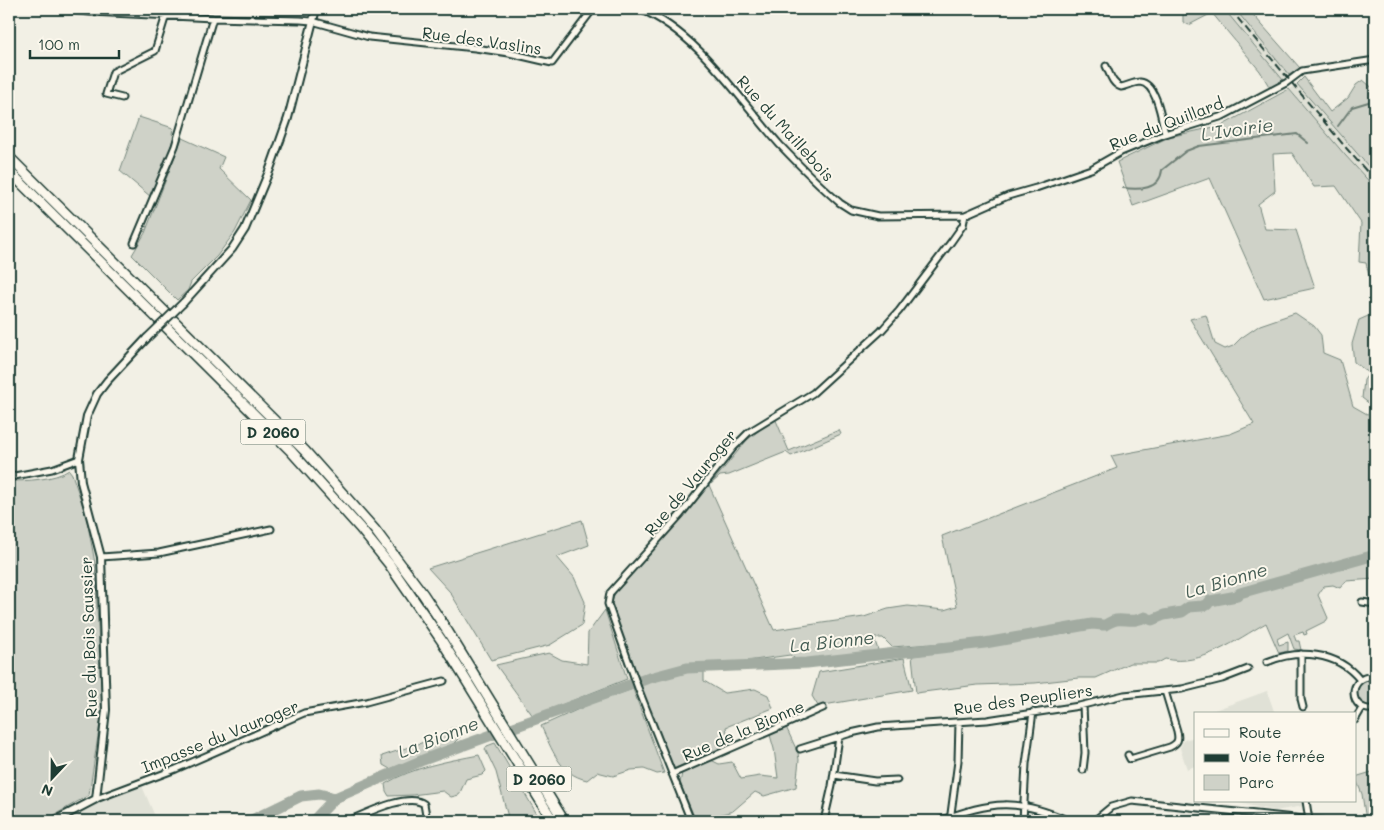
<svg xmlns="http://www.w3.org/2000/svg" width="1384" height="830" font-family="Mali,sans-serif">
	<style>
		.built { fill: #e0e1d6 }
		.green { fill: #cfd2c8; stroke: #77887e }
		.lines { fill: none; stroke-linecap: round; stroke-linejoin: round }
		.stream { stroke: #6e7f75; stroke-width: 2 }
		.river { stroke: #a2aba1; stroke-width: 11 }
		.minor-casing { stroke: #1f3d34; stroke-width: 9 }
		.tertiary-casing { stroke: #1f3d34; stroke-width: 10 }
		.trunk-casing { stroke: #1f3d34; stroke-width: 12 }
		.minor { stroke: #fbf7ec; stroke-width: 5 }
		.tertiary { stroke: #fbf7ec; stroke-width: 6 }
		.trunk { stroke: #fbf7ec; stroke-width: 9 }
		.rail { stroke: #1f3d34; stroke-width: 2; stroke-dasharray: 8 4; stroke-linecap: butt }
		.tertiary-bridge-casing { stroke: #1f3d34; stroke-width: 10; stroke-linecap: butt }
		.tertiary-bridge { stroke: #fbf7ec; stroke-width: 6 }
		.labels { text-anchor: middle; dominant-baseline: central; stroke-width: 4; stroke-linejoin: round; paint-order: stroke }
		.shield { fill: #fbf7ec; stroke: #61756b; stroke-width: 1 }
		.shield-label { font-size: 15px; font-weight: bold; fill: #1f3d34 }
		.street-label { font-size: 16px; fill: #1f3d34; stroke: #fbf7ec }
		.water-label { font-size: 18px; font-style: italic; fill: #465e55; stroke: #fbf7ec }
	</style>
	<rect width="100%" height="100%" fill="#f2f0e5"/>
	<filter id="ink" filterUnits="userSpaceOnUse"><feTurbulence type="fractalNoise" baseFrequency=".02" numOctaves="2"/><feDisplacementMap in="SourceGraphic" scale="10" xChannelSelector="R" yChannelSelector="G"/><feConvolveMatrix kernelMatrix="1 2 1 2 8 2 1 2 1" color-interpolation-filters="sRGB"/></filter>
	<g filter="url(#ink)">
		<path class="built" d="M 1224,9 L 1235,9 L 1289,75 L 1283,80 Z
			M 1297,84 L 1375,174 L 1375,188 L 1345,155 L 1289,89 Z
			M 1267,691 L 1275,714 L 1209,714 L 1209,712 Z
			M 1195,737 L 1195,766 L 1187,769 L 1180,748 L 1184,740 Z
			M 142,786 L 157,821 L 80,821 L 77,813 L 91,805 Z
			M 1230,801 L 1302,801 L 1303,806 L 1275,811 Z"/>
		<path class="green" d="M 1183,9 L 1224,9 L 1283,80 L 1270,88 L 1260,71 L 1212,13 L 1189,25 L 1183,22 Z
			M 1235,9 L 1248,9 L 1300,68 L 1289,75 Z
			M 1304,77 L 1330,112 L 1348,98 L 1356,85 L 1363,80 L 1375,90 L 1375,174 L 1297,84 Z
			M 1289,89 L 1345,155 L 1375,188 L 1375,302 L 1366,263 L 1359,262 L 1361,223 L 1336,186 L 1314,187 L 1292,153 L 1273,154 L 1275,191 L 1258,204 L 1265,229 L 1296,230 L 1315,288 L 1264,299 L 1210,178 L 1133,206 L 1117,162 L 1169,137 L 1223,125 Z
			M 139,117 L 173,128 L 172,134 L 174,136 L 165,165 L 151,197 L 120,171 Z
			M 182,138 L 224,157 L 219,169 L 251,200 L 235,232 L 217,256 L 191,282 L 188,290 L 177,300 L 132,255 L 145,233 Z
			M 1295,313 L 1314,326 L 1321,335 L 1323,353 L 1340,360 L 1353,406 L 1367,414 L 1375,412 L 1375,579 L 1346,581 L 1340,588 L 1333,585 L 1324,586 L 1318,595 L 1328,618 L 1326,621 L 1306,631 L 1307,634 L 1304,635 L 1303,632 L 1294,635 L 1296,641 L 1299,641 L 1301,650 L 1294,649 L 1288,633 L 1277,639 L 1279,645 L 1288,642 L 1288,651 L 1279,653 L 1266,623 C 1236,640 1201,667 1165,659 L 1158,663 L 1130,663 L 1096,678 L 1079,678 L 1035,683 L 977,685 L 916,693 L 912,656 L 1072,633 L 1077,629 L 1073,624 L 1029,632 L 985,643 L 983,640 L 892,647 L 883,638 L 874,638 L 879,653 L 798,661 L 790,655 L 704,667 L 637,679 L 609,610 L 615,593 L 709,485 L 774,630 L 864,617 L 888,609 L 908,606 L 944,610 L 957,606 L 942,536 L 1117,468 L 1111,456 L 1230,434 L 1254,424 L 1190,319 L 1206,315 L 1215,344 L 1225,349 L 1233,346 L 1241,338 L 1260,325 Z
			M 1375,313 L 1375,408 L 1362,398 L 1364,380 L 1369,373 L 1354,362 L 1352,344 L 1359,320 Z
			M 775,418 L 789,451 L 839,430 L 841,434 L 791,456 L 786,452 L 729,475 L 720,476 L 711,484 L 747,440 Z
			M 69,470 L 72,474 L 86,515 L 95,563 L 102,710 L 89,795 L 44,821 L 9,821 L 9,481 C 25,481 55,480 69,470 Z
			M 582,520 L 589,545 L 557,557 L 574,577 L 585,602 L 582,625 L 550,645 L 491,660 L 450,592 L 428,568 Z
			M 605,610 L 627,679 L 533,716 L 496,665 L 549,653 L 562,660 L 587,664 L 588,633 Z
			M 904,658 L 912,690 L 818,706 L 812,696 L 819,672 Z
			M 687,672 L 704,672 L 704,681 L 724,693 L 755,689 L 768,695 L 773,708 L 726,727 L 729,744 L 673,769 L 639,685 Z
			M 1375,679 L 1375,707 C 1358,708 1351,692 1364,680 Z
			M 633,689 L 664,773 L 657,774 L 644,769 L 631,770 L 613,776 L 597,772 L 587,780 C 559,774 552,749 541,726 L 590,704 Z
			M 786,727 L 798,753 L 799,760 L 796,787 L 764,796 L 755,792 L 733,811 L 696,821 L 680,783 L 682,773 L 707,758 L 719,764 L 732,762 L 741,779 L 760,776 L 778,778 L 774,749 L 770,735 Z
			M 451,728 L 457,728 L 461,732 L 460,737 L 453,744 L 390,769 L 383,765 L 382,756 L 442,736 Z
			M 495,743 L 541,821 L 509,821 L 496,772 L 485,749 L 487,746 Z
			M 479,755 L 486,771 L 482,775 L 466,779 L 459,795 L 451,797 L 443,791 L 412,795 L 389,796 L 386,791 L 385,784 C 413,767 448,761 479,755 Z
			M 1375,771 L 1375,821 L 1366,820 L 1362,794 L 1355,777 Z"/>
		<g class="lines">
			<path class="stream" d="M 1338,126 L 1352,107 L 1375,100
				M 1123,188 C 1139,190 1160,190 1162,170 L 1186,151 L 1199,146 L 1297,134 L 1308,143"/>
			<path class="river" d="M 250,821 L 301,796 L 319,794 L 335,798
				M 313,821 L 335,798 L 423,760 L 646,679 L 687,668 L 807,663 L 985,643 L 1092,624 C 1095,624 1101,625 1105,625 C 1109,623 1111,621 1116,620 C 1128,619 1133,623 1145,617 L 1152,620 L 1164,615 L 1182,612 L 1189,607 L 1202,606 L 1207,605 L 1210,601 L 1237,596 L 1240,593 L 1375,555"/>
			<defs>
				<path id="minor" d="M 61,9 L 90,12 L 213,18 L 300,20 L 312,21 L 369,37 L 475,48 L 509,53 L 552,63 L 593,9
					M 640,9 C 699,34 738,98 780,145 C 799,165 819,185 840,203 L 851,210 L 878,216 L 965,215 L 1008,196 L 1036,188 L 1091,169 L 1121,152 L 1165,134 L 1223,116 L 1286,83 L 1302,71 L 1375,60
					M 1106,66 C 1110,74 1112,84 1121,87 C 1127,86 1134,82 1140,82 C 1157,83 1162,121 1165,134
					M 122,98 L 106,94 L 113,72 L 155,51 L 166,15
					M 134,243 L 175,146 L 213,18
					M 9,477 L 52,469 L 79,459
					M 101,557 L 159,553 L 271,529
					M 1362,602 L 1375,604
					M 1301,654 L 1301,699 L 1303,707
					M 1267,662 C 1298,649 1337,651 1360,680
					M 1375,677 C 1346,674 1348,713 1375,709
					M 1083,705 L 1085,753 L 1083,770
					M 1355,720 L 1362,708
					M 800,749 L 851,733 L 878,727 L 987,720 L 1079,706 L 1124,695 L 1182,689 L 1222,679 L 1248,669
					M 1128,755 L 1130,759 L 1170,747 C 1178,743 1179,740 1177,731 L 1165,691
					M 672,774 L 823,708
					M 834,775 L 875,781 L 897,780
					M 96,799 L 176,769 L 304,713 L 366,702 L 444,681
					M 1306,801 L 1309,820
					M 348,821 C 365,814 408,792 424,804 L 427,821
					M 691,821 L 638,688 L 608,604 L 610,593 L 681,514 L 734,447 L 749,432 L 813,393 L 881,331 L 899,311 L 951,242 L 963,225 L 965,215
					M 824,821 L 832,786 L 839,737
					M 939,821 C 989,801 1019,798 1069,821
					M 950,821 L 958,761 L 959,722
					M 1023,821 L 1026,764 L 1033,712
					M 1094,821 L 1111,807 L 1132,801 L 1323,821"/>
				<path id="tertiary" d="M 183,303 L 232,249 L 245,229 L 270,169 L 288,118 L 316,9
					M 54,821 L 96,799 L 106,710 L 101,557 L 81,482 L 79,459 L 87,416 L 97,394 L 107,381 L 147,338"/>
				<path id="trunk" d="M 9,157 L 305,451 L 375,530 L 423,594 L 448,632 L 564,821
					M 9,171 L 290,450 L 360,528 L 389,564 L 442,641 L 553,821"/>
			</defs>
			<use href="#minor" class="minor-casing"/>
			<use href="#tertiary" class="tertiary-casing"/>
			<use href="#trunk" class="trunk-casing"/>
			<use href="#minor" class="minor"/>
			<use href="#tertiary" class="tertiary"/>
			<use href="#trunk" class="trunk"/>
			<path class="rail" d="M 1230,9 L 1347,149 L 1375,181"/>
			<defs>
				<path id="tertiary-bridge" d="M 147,338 L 183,303"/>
			</defs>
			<use href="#tertiary-bridge" class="tertiary-bridge-casing"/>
			<use href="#tertiary-bridge" class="tertiary-bridge"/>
		</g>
	</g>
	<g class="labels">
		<g class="shield">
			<rect x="240.5" y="419.5" width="65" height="25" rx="4"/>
			<rect x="506.5" y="766.5" width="65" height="25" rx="4"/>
		</g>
		<g class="shield-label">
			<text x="273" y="432">D 2060</text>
			<text x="539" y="779">D 2060</text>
		</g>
		<g class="street-label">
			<text transform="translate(482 40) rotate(8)">Rue des Vaslins</text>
			<text transform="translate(1166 123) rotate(-21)">Rue du Quillard</text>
			<text transform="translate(786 128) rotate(48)">Rue du Maillebois</text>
			<text transform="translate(690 482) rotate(-50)">Rue de Vauroger</text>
			<text transform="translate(88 637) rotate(-92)">Rue du Bois Saussier</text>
			<text transform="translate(1023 699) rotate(-8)">Rue des Peupliers</text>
			<text transform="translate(743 730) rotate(-23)">Rue de la Bionne</text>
			<text transform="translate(220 736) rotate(-22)">Impasse du Vauroger</text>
		</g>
		<g class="water-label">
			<text transform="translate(1237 129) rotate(-8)">L'Ivoirie</text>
			<text transform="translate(1226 580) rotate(-16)">La Bionne</text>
			<text transform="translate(832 641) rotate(-6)">La Bionne</text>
			<text transform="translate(438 737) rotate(-21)">La Bionne</text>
		</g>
	</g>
	<rect width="1384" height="830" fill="none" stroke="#fbf7ec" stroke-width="30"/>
	<rect x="15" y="15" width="1354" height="800" fill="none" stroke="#1f3d34" stroke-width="2" filter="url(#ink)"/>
	<rect x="1194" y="712" width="162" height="90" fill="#fbf7ec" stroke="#a3ada2"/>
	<rect x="1204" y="729" width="25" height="8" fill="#fbf7ec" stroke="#a3ada2"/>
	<text x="1239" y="738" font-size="15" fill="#1f3d34">Route</text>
	<rect x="1204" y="754" width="25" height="8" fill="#1f3d34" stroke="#a3ada2"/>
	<text x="1239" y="762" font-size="15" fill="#1f3d34">Voie ferrée</text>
	<rect x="1204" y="775" width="25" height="15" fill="#cfd2c8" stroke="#a3ada2"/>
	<text x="1239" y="788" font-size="15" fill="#1f3d34">Parc</text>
	<g transform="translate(52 778) rotate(202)" stroke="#fbf7ec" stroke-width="4" paint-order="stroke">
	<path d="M0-4L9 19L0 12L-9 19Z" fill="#1f3d34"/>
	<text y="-8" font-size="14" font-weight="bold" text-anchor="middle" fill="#1f3d34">N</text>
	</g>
	<path d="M30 50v8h89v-8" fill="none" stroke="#1f3d34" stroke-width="2.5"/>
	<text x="38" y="50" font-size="15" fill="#1f3d34" stroke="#fbf7ec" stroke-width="4" paint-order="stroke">100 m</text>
</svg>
